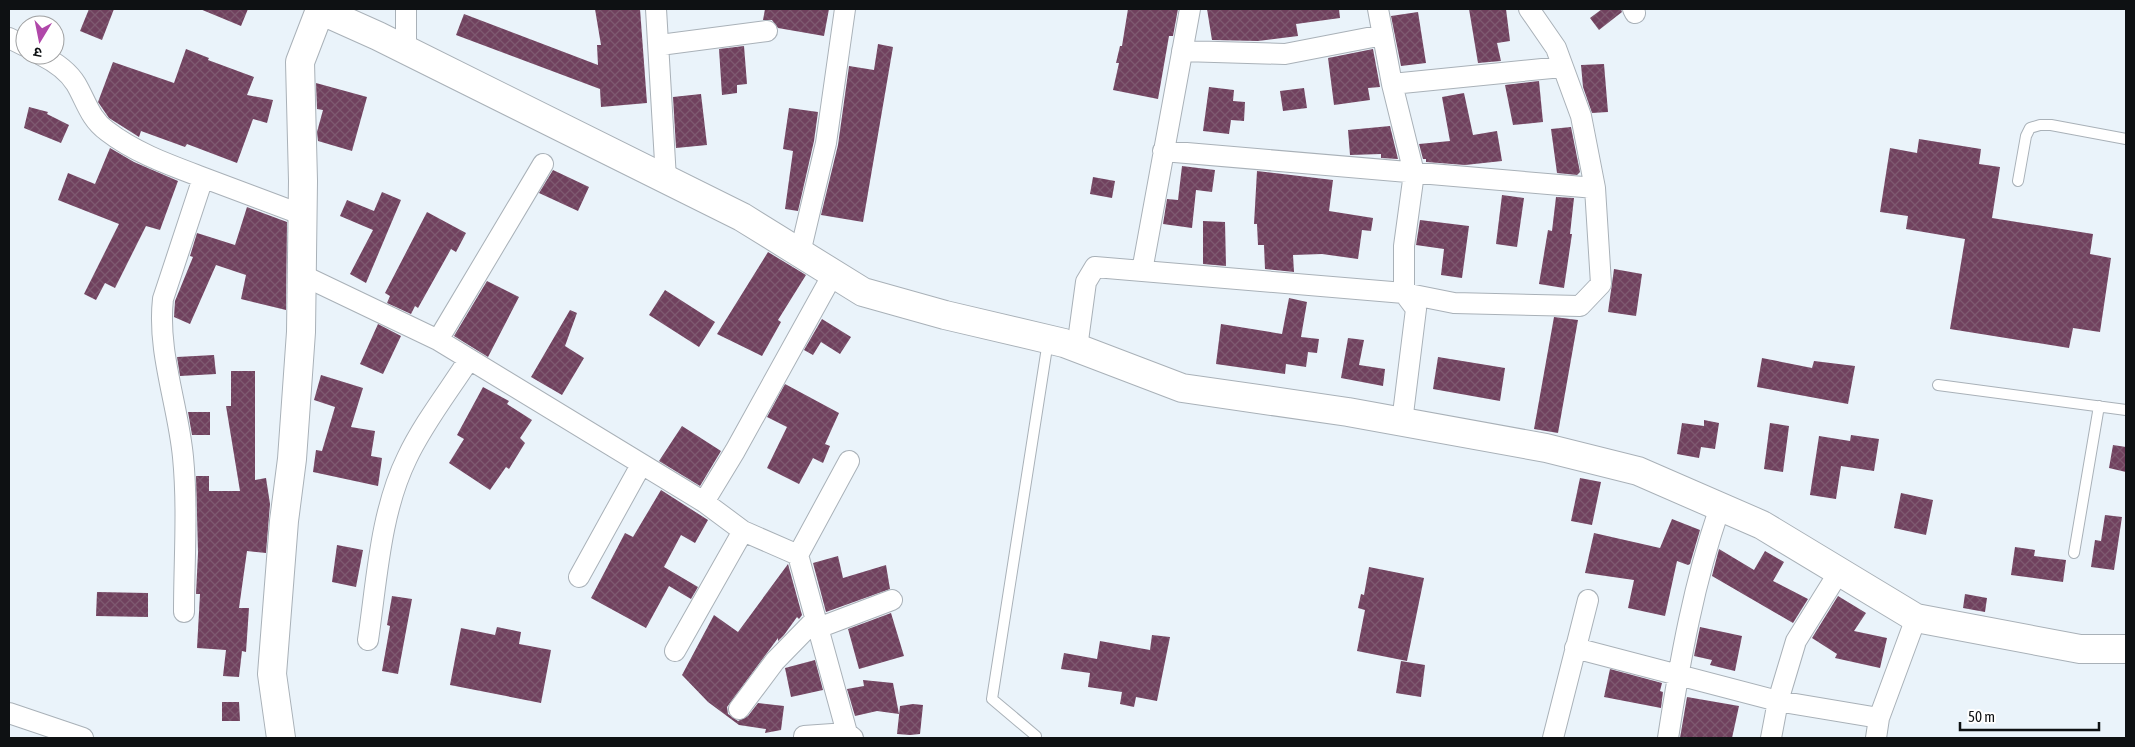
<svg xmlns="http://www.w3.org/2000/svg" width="2135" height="747" font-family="'Asap Condensed','Noto Sans Devanagari',sans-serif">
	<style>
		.building { fill: url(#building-cross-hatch) }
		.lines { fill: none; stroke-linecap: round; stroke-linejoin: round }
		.lane-casing { stroke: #a9b1b8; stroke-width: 12 }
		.street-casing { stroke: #a9b1b8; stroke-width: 22 }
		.secondary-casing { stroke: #a9b1b8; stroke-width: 30 }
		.lane { stroke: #fff; stroke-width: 10 }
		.street { stroke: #fff; stroke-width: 20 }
		.secondary { stroke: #fff; stroke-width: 28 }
	</style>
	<defs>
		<pattern id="building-cross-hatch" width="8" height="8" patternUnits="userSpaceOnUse" patternTransform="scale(1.25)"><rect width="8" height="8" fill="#70415e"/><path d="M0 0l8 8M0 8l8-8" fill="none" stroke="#7e5970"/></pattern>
	</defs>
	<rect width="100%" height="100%" fill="#eaf3fa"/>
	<path class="building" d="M 89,9 L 114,9 L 102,40 L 80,31 Z
		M 200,9 L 248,9 L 241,26 Z
		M 595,9 L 640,9 L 647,103 L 601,107 L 600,89 L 456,35 L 464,14 L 598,65 L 597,45 L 601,45 Z
		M 765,9 L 829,9 L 824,36 L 778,28 L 772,20 L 763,20 Z
		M 1128,9 L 1178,9 L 1173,36 L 1169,36 L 1158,99 L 1113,90 L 1119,63 L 1116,63 L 1120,46 L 1122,46 Z
		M 1207,9 L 1339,9 L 1340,18 L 1296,24 L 1298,36 L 1258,41 L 1212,40 Z
		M 1469,9 L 1506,9 L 1510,41 L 1497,43 L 1501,61 L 1478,63 Z
		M 1602,9 L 1621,9 L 1622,12 L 1599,30 L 1590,18 Z
		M 1418,12 L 1426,63 L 1401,66 L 1391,16 Z
		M 878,44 L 893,47 L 863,222 L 821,215 L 838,145 L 849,66 L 874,70 Z
		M 744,46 L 747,84 L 737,85 L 737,93 L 722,95 L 719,49 Z
		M 186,49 L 209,58 L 208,60 L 254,77 L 247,95 L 273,100 L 267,123 L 253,119 L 237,163 L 187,144 L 185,147 L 141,131 L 139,137 L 109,118 L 98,102 L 113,62 L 174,83 Z
		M 1373,49 L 1380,87 L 1368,88 L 1370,100 L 1334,105 L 1328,58 Z
		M 1604,64 L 1608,112 L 1592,113 L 1583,87 L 1581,65 Z
		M 1539,81 L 1543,122 L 1513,125 L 1505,85 Z
		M 316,83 L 367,97 L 352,151 L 318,141 L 317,132 L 323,110 L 317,109 Z
		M 1209,87 L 1234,90 L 1233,101 L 1245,102 L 1244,121 L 1231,120 L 1229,134 L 1203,131 Z
		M 1304,88 L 1307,108 L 1283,111 L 1280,91 Z
		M 1464,93 L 1473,135 L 1497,131 L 1502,161 L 1465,165 L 1426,162 L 1426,159 L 1423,159 L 1419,144 L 1450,141 L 1442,97 Z
		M 701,94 L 707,145 L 676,148 L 673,97 Z
		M 29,107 L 48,112 L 47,114 L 69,125 L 61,143 L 24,128 Z
		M 789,108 L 818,112 L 814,141 L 798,211 L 785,209 L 793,151 L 783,149 Z
		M 1390,126 L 1398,159 L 1381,158 L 1381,154 L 1350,155 L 1348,130 Z
		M 1571,127 L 1580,172 L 1577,175 L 1557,173 L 1551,129 Z
		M 1919,139 L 1981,149 L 1979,164 L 2000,167 L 1992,218 L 2093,234 L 2090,254 L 2111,258 L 2100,332 L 2073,328 L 2069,348 L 1950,329 L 1965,239 L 1906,229 L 1908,216 L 1880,212 L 1890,148 L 1917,153 Z
		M 110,148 L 134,162 L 178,181 L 160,230 L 146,226 L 115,288 L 105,283 L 96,300 L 84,294 L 119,224 L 58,200 L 68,173 L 95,184 Z
		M 1182,166 L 1215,170 L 1212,192 L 1196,190 L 1192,228 L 1163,224 L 1167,199 L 1178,200 Z
		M 553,170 L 589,187 L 578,211 L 539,193 Z
		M 1257,171 L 1333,180 L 1329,211 L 1373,218 L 1371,231 L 1362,230 L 1358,259 L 1322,254 L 1293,255 L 1294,272 L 1265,269 L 1264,245 L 1258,245 L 1257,224 L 1254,224 Z
		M 1093,177 L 1115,181 L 1112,198 L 1090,194 Z
		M 382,192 L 401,200 L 366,283 L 350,274 L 373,230 L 340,216 L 347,200 L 374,211 Z
		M 1502,195 L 1524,198 L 1517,247 L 1496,244 Z
		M 1556,197 L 1574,198 L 1570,234 L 1572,234 L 1564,288 L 1539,284 L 1548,230 L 1552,231 Z
		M 247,207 L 287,222 L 286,310 L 241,299 L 246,275 L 216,265 L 190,324 L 174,317 L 175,301 L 193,257 L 190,256 L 197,233 L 235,245 Z
		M 427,212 L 466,233 L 456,252 L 451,249 L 418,308 L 415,306 L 411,314 L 387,303 L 390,296 L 385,293 Z
		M 1420,220 L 1469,226 L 1462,278 L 1441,275 L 1444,249 L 1416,245 Z
		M 1203,221 L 1225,222 L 1226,266 L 1203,264 Z
		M 768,252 L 806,275 L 778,320 L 781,322 L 762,356 L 717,334 Z
		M 1614,269 L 1642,274 L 1636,316 L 1608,312 Z
		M 487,281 L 519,297 L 488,357 L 454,336 Z
		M 665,290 L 715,322 L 699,347 L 649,315 Z
		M 1289,298 L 1307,302 L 1301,337 L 1319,339 L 1317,353 L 1308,352 L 1306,367 L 1286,364 L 1285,374 L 1216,364 L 1221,324 L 1282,334 Z
		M 570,310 L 577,313 L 565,346 L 584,358 L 562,395 L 531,377 Z
		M 1554,317 L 1578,320 L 1558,433 L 1534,429 Z
		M 822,319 L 851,337 L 840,354 L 821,342 L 813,355 L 804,350 Z
		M 378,324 L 401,336 L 383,374 L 360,364 Z
		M 1348,338 L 1364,340 L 1359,365 L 1385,369 L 1383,386 L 1341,378 Z
		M 214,355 L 216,374 L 180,376 L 177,357 Z
		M 1438,357 L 1505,368 L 1500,401 L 1433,389 Z
		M 1762,358 L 1812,368 L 1814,361 L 1855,366 L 1848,404 L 1757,387 Z
		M 231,371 L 255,371 L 255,480 L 266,478 L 270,504 L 266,553 L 247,551 L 239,608 L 249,608 L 246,652 L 242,651 L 239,677 L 223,676 L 226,650 L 197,648 L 200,594 L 196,594 L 198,553 L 196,476 L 209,476 L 209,491 L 240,491 L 226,406 L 231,406 Z
		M 321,375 L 363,388 L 351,427 L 375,431 L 371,456 L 382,458 L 378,486 L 313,472 L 316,450 L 322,451 L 335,407 L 314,400 Z
		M 785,384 L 839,413 L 825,444 L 830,446 L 823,463 L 813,458 L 799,484 L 767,468 L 787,427 L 767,417 Z
		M 483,387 L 509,401 L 507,404 L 532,420 L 520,438 L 525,443 L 509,469 L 506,467 L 490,490 L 449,463 L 464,439 L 457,435 Z
		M 188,412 L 210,412 L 210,435 L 192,435 Z
		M 1704,420 L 1719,423 L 1715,449 L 1701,447 L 1699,458 L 1677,454 L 1682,423 L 1704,426 Z
		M 1770,423 L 1789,426 L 1783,472 L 1764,469 Z
		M 682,426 L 721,451 L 700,486 L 659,461 Z
		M 1851,435 L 1879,439 L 1874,471 L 1841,466 L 1836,499 L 1810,495 L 1819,436 L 1850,441 Z
		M 2113,445 L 2126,447 L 2126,472 L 2109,468 Z
		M 1580,478 L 1601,482 L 1592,525 L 1571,521 Z
		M 661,490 L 708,520 L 695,543 L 681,535 L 664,567 L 698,587 L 691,599 L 669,586 L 646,628 L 591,598 L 625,533 L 633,537 Z
		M 1901,493 L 1933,500 L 1926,535 L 1894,528 Z
		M 2105,515 L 2122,517 L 2114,570 L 2091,567 L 2095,540 L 2101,541 Z
		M 1672,519 L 1700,530 L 1690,564 L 1688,565 L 1677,561 L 1665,616 L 1628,608 L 1634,580 L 1585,573 L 1594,533 L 1660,548 Z
		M 337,545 L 363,550 L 356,587 L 332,582 Z
		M 2015,547 L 2035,550 L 2034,556 L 2066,560 L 2063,582 L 2011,575 Z
		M 1719,549 L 1754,570 L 1765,551 L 1784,562 L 1773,581 L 1808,599 L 1793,623 L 1712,576 Z
		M 838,556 L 843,578 L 886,565 L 890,589 L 826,612 L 813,563 Z
		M 788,564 L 802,615 L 799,619 L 797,617 L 784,635 L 778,641 L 778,638 L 727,707 L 728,714 L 738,721 L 748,716 L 758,703 L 784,706 L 781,730 L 765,733 L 766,729 L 739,725 L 708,702 L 682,675 L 714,615 L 738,632 Z
		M 1369,567 L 1424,578 L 1407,661 L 1357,651 L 1365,610 L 1358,608 L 1361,594 L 1364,595 Z
		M 97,592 L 148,593 L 148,617 L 96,616 Z
		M 1965,594 L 1987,598 L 1985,612 L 1963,608 Z
		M 392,596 L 412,599 L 398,674 L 382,671 L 390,626 L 387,625 Z
		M 1838,596 L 1866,613 L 1854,631 L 1887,638 L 1880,668 L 1835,658 L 1837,654 L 1812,638 Z
		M 891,613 L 904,656 L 859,669 L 848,629 Z
		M 497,627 L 521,632 L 519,644 L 551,650 L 541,703 L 450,685 L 461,628 L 495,635 Z
		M 1700,627 L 1742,636 L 1735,671 L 1710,665 L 1712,660 L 1694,656 Z
		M 1152,635 L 1170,637 L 1157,701 L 1136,697 L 1134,707 L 1120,704 L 1122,692 L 1088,687 L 1090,673 L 1061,669 L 1064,653 L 1097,659 L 1100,641 L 1150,650 Z
		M 815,660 L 823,690 L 791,697 L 785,668 Z
		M 1401,661 L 1425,665 L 1421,697 L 1396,693 Z
		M 1610,669 L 1662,683 L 1660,691 L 1663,692 L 1661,708 L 1604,697 Z
		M 863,680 L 893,683 L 899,714 L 877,711 L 855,716 L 847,689 L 864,686 Z
		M 1687,697 L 1739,706 L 1732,738 L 1680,738 Z
		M 222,702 L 239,702 L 240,721 L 222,721 Z
		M 913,704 L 923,705 L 920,734 L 910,735 L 897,734 L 900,706 Z"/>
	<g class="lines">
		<defs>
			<path id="lane" d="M 2018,181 L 2026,136 L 2030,128 L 2040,125 L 2051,125 L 2126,139
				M 1938,385 L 2126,410
				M 2074,553 L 2099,406
				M 1036,736 L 992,699 L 1048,341"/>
			<path id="street" d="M 406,9 L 406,50
				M 656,9 L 666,179
				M 1378,9 L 1392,84 L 1414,173 L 1404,246 L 1404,293 L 1416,309 L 1402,422
				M 1633,9 L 1635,13
				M 9,38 L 25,46
				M 660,45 L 767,31
				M 1182,51 L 1285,54 L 1383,35
				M 41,55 C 55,62 68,71 76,84 C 86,101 90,119 107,131 C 134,152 167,164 199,176 C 234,189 268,202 303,215
				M 1392,84 L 1562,67
				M 1163,151 L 1595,188
				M 800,253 L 826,143 L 845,9
				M 1142,271 L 1190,9
				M 302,275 L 438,340 L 704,502 L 743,531 L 798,555 L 847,733 L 853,738
				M 438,340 L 543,164
				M 1077,348 L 1086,282 L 1095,267 L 1404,293 L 1454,303 L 1580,306 L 1601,284 L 1595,188 L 1581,116 L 1556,48 L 1529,9
				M 704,502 L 735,451 L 833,274
				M 798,555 L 849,461
				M 579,577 L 641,465
				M 184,612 C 184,561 188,508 183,457 C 178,404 157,352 163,299 L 203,178
				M 818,628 L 892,600
				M 368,640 C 377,580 380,513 407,458 C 423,424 448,392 468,361
				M 1575,648 L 1778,701 L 1879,718
				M 675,651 L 743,531
				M 739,709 L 775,661 L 816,619
				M 9,713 L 83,738
				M 804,738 L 804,736 L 847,733
				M 1553,738 L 1588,600
				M 1668,738 C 1680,660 1694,582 1720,507
				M 1771,738 L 1778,701 L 1796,641 L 1839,572
				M 1876,738 L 1879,718 L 1916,618"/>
			<path id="secondary" d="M 281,738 L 272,674 L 284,521 L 292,459 L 301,332 L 303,181 L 300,62 L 320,10 L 378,36 L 742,217 L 863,292 L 945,315 L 1064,343 L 1182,388 L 1348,412 L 1546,448 L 1638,471 L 1762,525 L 1916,618 L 2080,649 L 2126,649"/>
		</defs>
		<use href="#lane" class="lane-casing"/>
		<use href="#street" class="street-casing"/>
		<use href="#secondary" class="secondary-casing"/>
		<use href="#lane" class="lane"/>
		<use href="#street" class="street"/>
		<use href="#secondary" class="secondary"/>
	</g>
	<rect width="2135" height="747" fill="none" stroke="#0e1113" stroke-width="20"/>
	<g transform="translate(40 40) rotate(190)"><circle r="24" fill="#ffffff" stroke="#9fa0a1"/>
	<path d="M0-4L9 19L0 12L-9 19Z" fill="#b047a9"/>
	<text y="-8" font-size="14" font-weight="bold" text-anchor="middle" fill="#0e1113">उ</text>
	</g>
	<path d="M1960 722v8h139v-8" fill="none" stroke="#0e1113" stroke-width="2.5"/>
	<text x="1968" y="722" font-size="15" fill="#0e1113" stroke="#ffffff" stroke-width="4" paint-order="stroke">50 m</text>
</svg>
